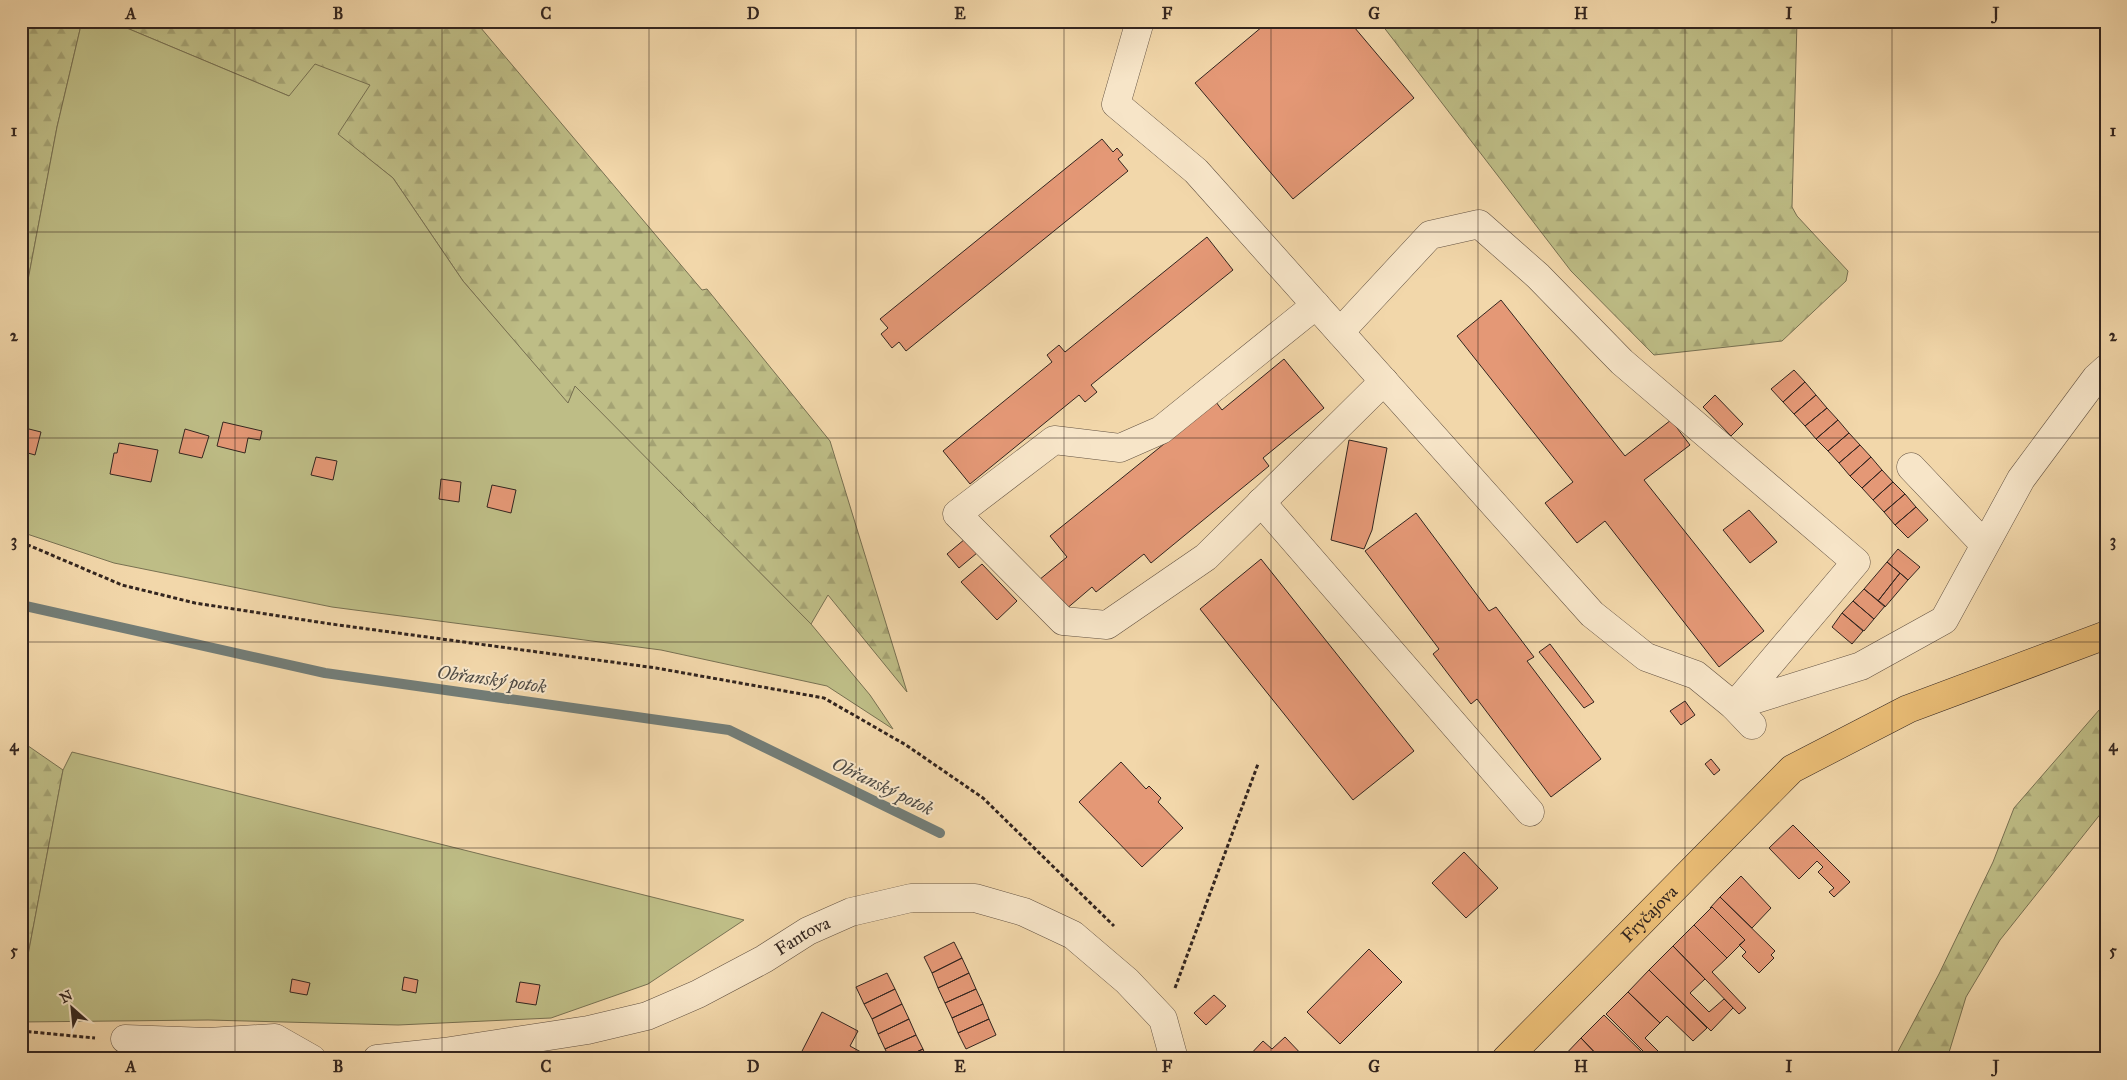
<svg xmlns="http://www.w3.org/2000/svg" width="2127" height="1080" font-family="'IM FELL Great Primer',serif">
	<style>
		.forest { fill: url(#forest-firs); stroke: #787152 }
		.green { fill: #bebd86; stroke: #787152 }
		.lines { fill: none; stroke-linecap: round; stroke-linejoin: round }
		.stream { stroke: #737d77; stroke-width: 10 }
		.building { fill: #e49876; stroke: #33251f }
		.minor-casing { stroke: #635242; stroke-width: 29 }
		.major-casing { stroke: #33251f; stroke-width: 29 }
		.path { stroke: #33251f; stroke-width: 3; stroke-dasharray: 4 2.5; stroke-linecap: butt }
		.minor { stroke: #f7e5c8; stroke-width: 28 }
		.major { stroke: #e9bc75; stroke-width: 28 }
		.grid { fill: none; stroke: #33251f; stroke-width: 1; stroke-opacity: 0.55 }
		.labels { text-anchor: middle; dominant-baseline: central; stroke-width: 4; stroke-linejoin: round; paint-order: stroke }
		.street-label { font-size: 18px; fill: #33251f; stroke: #f7e5c8 }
		.water-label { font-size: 19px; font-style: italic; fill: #4e4a44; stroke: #f7e5c8 }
		.neatline { fill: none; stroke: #33251f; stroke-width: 2 }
		.grid-label { font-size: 16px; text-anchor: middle; font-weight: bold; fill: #33251f }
	</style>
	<defs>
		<pattern id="forest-firs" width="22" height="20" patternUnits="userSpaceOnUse" patternTransform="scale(1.25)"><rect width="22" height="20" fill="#bebd86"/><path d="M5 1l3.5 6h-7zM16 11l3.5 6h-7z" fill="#a4a273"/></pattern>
	</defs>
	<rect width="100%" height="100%" fill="#f2d7aa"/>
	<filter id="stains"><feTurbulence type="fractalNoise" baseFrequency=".004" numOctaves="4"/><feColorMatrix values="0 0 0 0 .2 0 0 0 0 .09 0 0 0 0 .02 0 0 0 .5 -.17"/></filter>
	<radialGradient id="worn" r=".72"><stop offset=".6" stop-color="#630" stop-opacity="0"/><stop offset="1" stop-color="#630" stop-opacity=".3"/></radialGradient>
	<path class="forest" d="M 21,21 L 82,21 L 57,127 L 21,317 Z
		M 110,21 L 475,21 L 702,290 L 707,289 L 830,441 L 907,692 L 828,595 L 811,624 L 575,387 L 568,404 L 463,281 L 393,178 L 337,134 L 369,85 L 289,96 Z
		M 1379,21 L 1797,21 L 1792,207 L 1797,216 L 1848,271 L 1846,281 L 1782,341 L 1654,355 L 1571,271 Z
		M 2106,702 L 2106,807 L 2000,940 L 1966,997 L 1947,1059 L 1894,1059 L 1939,974 L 1993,862 L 2014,808 Z
		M 21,741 L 63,770 L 21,992 Z"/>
	<path class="green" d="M 82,21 L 110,21 L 289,96 L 315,64 L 370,85 L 338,134 L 393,178 L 463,281 L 568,403 L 575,386 L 811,624 L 870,695 L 893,729 L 827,686 L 661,650 L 332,607 L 114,563 L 21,532 L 21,317 L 57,127 Z
		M 72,752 L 744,920 L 648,984 L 551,1018 L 398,1025 L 208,1020 L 21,1022 L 21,992 L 63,770 Z"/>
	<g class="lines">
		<path class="stream" d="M 21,605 L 325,673 L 729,730 L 940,833"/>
	</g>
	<path class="building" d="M 1269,21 L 1349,21 L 1414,98 L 1293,199 L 1195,83 Z
		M 1102,139 L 1113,152 L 1117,148 L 1123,155 L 1118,159 L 1128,171 L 906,351 L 899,342 L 892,348 L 881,334 L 888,328 L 880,319 Z
		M 1207,237 L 1233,270 L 1091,385 L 1097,392 L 1085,402 L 1079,395 L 970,484 L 943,451 L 1052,362 L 1047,355 L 1059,345 L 1065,352 Z
		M 1501,300 L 1625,456 L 1671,420 L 1690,445 L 1644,480 L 1764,631 L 1719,667 L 1605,521 L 1577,543 L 1545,503 L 1573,482 L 1457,336 Z
		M 1284,359 L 1324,408 L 1263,458 L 1269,466 L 1151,563 L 1144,554 L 1096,592 L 1092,587 L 1065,610 L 1039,580 L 1067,557 L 1050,536 L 1216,402 L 1222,410 Z
		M 1794,370 L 1805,382 L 1783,402 L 1771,389 Z
		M 1805,382 L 1816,395 L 1794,414 L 1783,402 Z
		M 1715,395 L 1743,424 L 1731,436 L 1703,407 Z
		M 1816,395 L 1827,408 L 1805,426 L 1794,414 Z
		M 1827,408 L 1838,420 L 1816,439 L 1805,426 Z
		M 1838,420 L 1849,433 L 1828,451 L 1816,439 Z
		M 223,422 L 262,431 L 260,440 L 248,438 L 245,453 L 217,446 Z
		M 21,427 L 41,432 L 35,455 L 21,451 Z
		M 185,429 L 209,436 L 202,458 L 179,453 Z
		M 1849,433 L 1860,445 L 1839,463 L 1828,451 Z
		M 1349,440 L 1387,448 L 1372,530 L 1364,549 L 1331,540 Z
		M 119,443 L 158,450 L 151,482 L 110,474 L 114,453 L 117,453 Z
		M 1860,445 L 1871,457 L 1850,476 L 1839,463 Z
		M 316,457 L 337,461 L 333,480 L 311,475 Z
		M 1871,457 L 1882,470 L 1862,488 L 1850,476 Z
		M 1882,470 L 1893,482 L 1873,500 L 1862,488 Z
		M 441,479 L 461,482 L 459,502 L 439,499 Z
		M 1893,482 L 1905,494 L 1884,512 L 1873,500 Z
		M 492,485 L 516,490 L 511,513 L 487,507 Z
		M 1905,494 L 1916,507 L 1895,525 L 1884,512 Z
		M 1916,507 L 1928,520 L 1908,538 L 1895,525 Z
		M 1749,510 L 1777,542 L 1750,563 L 1723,530 Z
		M 1416,513 L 1489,611 L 1496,607 L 1534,657 L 1527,661 L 1601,759 L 1551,797 L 1477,699 L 1471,704 L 1433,654 L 1439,649 L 1365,551 Z
		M 965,539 L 977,553 L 959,568 L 947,554 Z
		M 1898,549 L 1920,567 L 1908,580 L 1887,562 Z
		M 1261,559 L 1414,751 L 1353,800 L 1200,609 Z
		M 1887,562 L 1900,573 L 1878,601 L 1864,589 Z
		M 982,564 L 1017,601 L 997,620 L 961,582 Z
		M 1900,573 L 1908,580 L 1885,607 L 1878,601 Z
		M 1864,589 L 1885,606 L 1874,619 L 1853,601 Z
		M 1853,601 L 1874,619 L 1864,631 L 1842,613 Z
		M 1842,613 L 1863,631 L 1852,644 L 1832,627 Z
		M 1550,644 L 1594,702 L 1584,708 L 1539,652 Z
		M 1685,701 L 1695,715 L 1681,725 L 1670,711 Z
		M 1711,759 L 1720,770 L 1714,775 L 1705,764 Z
		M 1121,762 L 1146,789 L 1149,786 L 1161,798 L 1158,802 L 1183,828 L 1142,867 L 1079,802 Z
		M 1793,825 L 1850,882 L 1834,897 L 1829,892 L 1834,888 L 1818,872 L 1823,867 L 1817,861 L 1799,879 L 1769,848 Z
		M 1464,852 L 1498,888 L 1466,918 L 1432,883 Z
		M 1741,876 L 1771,908 L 1752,928 L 1720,897 Z
		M 1720,897 L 1775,951 L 1771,955 L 1774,958 L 1759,973 L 1742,956 L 1746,952 L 1739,945 L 1745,940 L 1712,907 L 1710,908 Z
		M 1712,907 L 1745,940 L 1727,958 L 1694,925 Z
		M 1694,925 L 1727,958 L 1712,972 L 1746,1008 L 1739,1014 L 1673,946 Z
		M 954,942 L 962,958 L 932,973 L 924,957 Z
		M 1673,946 L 1705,979 L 1690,993 L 1709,1012 L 1724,999 L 1733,1008 L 1711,1031 L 1649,970 Z
		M 1369,949 L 1402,982 L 1340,1044 L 1307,1012 Z
		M 962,958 L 969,973 L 938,988 L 932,973 Z
		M 1649,970 L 1707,1028 L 1693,1041 L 1667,1016 L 1660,1023 L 1628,992 Z
		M 887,973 L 895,989 L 864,1004 L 856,987 Z
		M 969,973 L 976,989 L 945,1003 L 938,988 Z
		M 404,977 L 418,980 L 416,993 L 402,990 Z
		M 292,979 L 310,983 L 307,995 L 290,992 Z
		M 520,982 L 540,985 L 536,1005 L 516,1002 Z
		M 895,989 L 902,1004 L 872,1019 L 864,1004 Z
		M 976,989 L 983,1004 L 952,1018 L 945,1003 Z
		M 1628,992 L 1660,1023 L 1645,1038 L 1666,1059 L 1651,1059 L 1606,1014 Z
		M 1214,995 L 1226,1006 L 1206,1025 L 1194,1013 Z
		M 902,1004 L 909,1019 L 878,1034 L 872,1019 Z
		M 983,1004 L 989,1019 L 958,1033 L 952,1018 Z
		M 822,1012 L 858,1031 L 850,1046 L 870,1057 L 869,1059 L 804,1059 L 799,1057 Z
		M 1604,1015 L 1649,1059 L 1601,1059 L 1581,1038 Z
		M 909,1019 L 916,1035 L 885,1049 L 878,1034 Z
		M 989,1019 L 996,1035 L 966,1049 L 958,1033 Z
		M 916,1035 L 923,1049 L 901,1059 L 890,1059 L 885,1049 Z
		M 1285,1037 L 1306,1059 L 1246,1059 L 1263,1041 L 1272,1049 Z
		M 1581,1038 L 1601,1059 L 1561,1059 Z
		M 923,1049 L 927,1059 L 901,1059 Z"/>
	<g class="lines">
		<defs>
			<g id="minor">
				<path d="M 1140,21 L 1116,104 L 1196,171 L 1592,614 L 1646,657 L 1696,675 L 1734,706 L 1752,725"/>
				<path d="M 1316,305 L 1161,430 L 1120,448 L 1054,440 L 957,514 L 1063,621 L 1107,625 L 1206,557 L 1384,381"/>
				<path d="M 1340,332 L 1430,235 L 1479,224 L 1538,276 L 1622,362 L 1856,562 L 1734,706 L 1861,666 L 1944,620 L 2021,479 L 2096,378 L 2106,369"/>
				<path d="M 1911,467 L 1984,544"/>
				<path d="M 1261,502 L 1530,812"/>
				<path d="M 125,1039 L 208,1042 L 275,1038 L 312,1059"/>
				<path id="s1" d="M 377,1059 L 444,1052 L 588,1030 L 647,1016 L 698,994 L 764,959 L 808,931 L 851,912 L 911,898 L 975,898 L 1024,912 L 1073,935 L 1127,981 L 1163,1019 L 1174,1059"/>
			</g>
			<g id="major">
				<path id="s2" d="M 1506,1059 L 1792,769 L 1908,709 L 2106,635"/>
			</g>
		</defs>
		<use href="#minor" class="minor-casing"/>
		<use href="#major" class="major-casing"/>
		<path class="path" d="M 21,542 L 122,585 L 195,603 L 331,624 L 656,668 L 824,698 L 906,745 L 983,798 L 1114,926
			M 1175,988 L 1258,764
			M 21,1031 L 95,1038"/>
		<use href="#minor" class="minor"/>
		<use href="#major" class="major"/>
	</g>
	<path class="grid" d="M 235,21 L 235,1059M 442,21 L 442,1059M 649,21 L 649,1059M 856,21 L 856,1059M 1064,21 L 1064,1059M 1271,21 L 1271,1059M 1478,21 L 1478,1059M 1685,21 L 1685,1059M 1892,21 L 1892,1059M 21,232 L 2106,232M 21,438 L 2106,438M 21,642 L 2106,642M 21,848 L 2106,848"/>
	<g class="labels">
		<g class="street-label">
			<text stroke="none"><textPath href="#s2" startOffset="204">Fryčajova</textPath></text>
			<text stroke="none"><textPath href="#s1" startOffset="449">Fantova</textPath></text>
		</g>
		<g class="water-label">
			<text transform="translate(492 679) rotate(8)">Obřanský potok</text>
			<text transform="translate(883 786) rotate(26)">Obřanský potok</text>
		</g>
	</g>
	<rect width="2127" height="1080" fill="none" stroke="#f2d7aa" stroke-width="55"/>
	<g transform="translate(72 1008) rotate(333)" stroke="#f7e5c8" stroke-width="4" paint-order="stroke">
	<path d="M0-4L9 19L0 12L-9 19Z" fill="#33251f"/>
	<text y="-8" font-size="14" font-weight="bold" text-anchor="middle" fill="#33251f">N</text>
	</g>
	<rect x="28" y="28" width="2072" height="1024" class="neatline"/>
	<g class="grid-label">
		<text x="131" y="19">A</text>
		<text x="338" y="19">B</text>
		<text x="546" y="19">C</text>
		<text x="753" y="19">D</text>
		<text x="960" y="19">E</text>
		<text x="1167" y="19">F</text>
		<text x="1374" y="19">G</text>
		<text x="1581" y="19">H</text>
		<text x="1789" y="19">I</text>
		<text x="1996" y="19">J</text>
		<text x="14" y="136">1</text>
		<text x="2113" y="136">1</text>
		<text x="14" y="341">2</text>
		<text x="2113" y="341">2</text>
		<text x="14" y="546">3</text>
		<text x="2113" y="546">3</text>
		<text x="14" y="751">4</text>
		<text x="2113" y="751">4</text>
		<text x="14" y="956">5</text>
		<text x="2113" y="956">5</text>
		<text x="131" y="1072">A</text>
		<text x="338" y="1072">B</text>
		<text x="546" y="1072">C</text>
		<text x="753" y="1072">D</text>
		<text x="960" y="1072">E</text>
		<text x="1167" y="1072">F</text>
		<text x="1374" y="1072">G</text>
		<text x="1581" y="1072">H</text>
		<text x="1789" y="1072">I</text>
		<text x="1996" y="1072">J</text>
	</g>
	<rect width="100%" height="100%" filter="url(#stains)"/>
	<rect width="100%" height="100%" fill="url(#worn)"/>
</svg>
